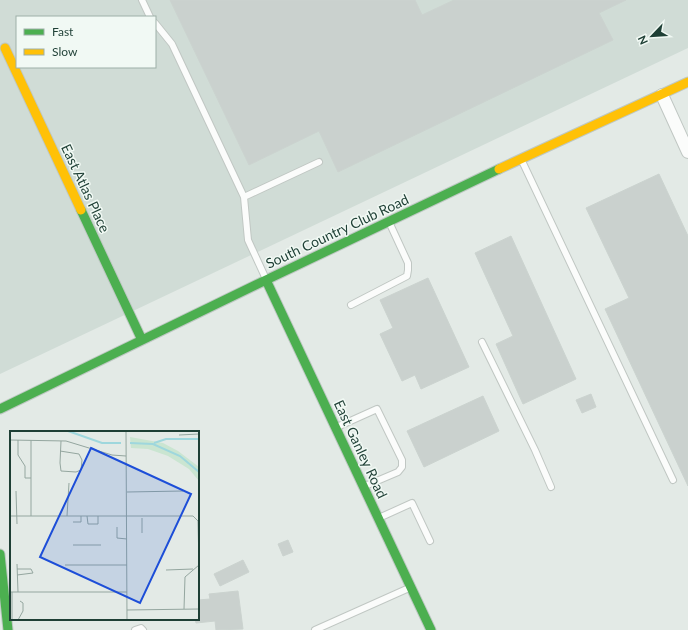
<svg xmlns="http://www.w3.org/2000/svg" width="688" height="630" font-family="Lato,sans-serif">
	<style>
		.built { fill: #d0dcd6; fill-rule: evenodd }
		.building { fill: #cad1ce; stroke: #cbd3cf }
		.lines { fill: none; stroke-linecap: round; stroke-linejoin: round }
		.lane-casing { stroke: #c0c7c3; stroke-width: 8 }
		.street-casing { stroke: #c0c7c3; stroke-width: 14 }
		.fast-casing { stroke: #bec8c3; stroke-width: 11 }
		.slow-casing { stroke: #bec8c3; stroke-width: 11 }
		.lane { stroke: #fbfcfb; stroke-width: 6 }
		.street { stroke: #fbfcfb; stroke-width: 12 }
		.fast { stroke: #4caf50; stroke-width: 9 }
		.slow { stroke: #ffc107; stroke-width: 9 }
		.labels { text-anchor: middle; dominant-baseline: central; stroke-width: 3; stroke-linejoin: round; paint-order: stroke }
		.street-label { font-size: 14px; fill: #1e3f35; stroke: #f1f9f4 }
		.inset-river { fill: none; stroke: #9ed7dd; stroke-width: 2 }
		.inset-road { fill: none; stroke: #94a69f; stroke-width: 1 }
		.view { fill: #1d4ed8; fill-opacity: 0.15; stroke: #1d4ed8; stroke-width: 2 }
		.inset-edge { fill: none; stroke: #1e3f35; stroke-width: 2 }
	</style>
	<rect width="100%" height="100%" fill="#e3eae6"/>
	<path class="built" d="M 0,0 L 688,0 L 688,48 L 0,374 ZM 17,17 L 155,17 L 155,67 L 17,67 Z"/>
	<path class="building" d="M 170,0 L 415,0 L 422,15 L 454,0 L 626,0 L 599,13 L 613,40 L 338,172 L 319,131 L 249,165 Z
		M 659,174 L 688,236 L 688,486 L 605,309 L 629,298 L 586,208 Z
		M 511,236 L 576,379 L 523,404 L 496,344 L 513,336 L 475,253 Z
		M 428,278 L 469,367 L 421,389 L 415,375 L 402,381 L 380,334 L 393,328 L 380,300 Z
		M 591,394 L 596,407 L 582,413 L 576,400 Z
		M 483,396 L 499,431 L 424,467 L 407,431 Z
		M 288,540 L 293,552 L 283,556 L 278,544 Z
		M 243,560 L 249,572 L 220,586 L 214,574 Z
		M 238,591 L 243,629 L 216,630 L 215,621 L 196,623 L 195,619 L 198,619 L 198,600 L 210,599 L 209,594 Z"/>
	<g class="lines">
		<defs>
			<path id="lane" d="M 142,0 L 150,17
				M 155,23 L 172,44 L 244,197 L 248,240 L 266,279
				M 522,161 L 673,480
				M 244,197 L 319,162
				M 351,305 L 407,276 L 408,270 L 408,263 L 390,224
				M 482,342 L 535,450 L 551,487
				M 337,427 L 377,409 L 402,460 L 402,467 L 398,472 L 365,486
				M 381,517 L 412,503 L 430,541
				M 135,630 L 141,628 L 143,630
				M 315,630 L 409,588"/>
			<path id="street" d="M 662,95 L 688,152"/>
			<path id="fast" d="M 81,210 L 142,340
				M 266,280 L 431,630
				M 0,409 L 266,280 L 499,169
				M 0,554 L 8,630"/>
			<path id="slow" d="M 5,48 L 81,210
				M 499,169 L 688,82"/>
		</defs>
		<use href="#lane" class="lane-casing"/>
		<use href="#street" class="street-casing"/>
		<use href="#fast" class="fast-casing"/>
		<use href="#slow" class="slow-casing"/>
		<use href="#lane" class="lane"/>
		<use href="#street" class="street"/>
		<use href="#fast" class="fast"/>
		<use href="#slow" class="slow"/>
	</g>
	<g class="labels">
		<g class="street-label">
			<text transform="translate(86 188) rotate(65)">East Atlas Place</text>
			<text transform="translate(337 231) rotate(-25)">South Country Club Road</text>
			<text transform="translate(361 449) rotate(65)">East Ganley Road</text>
		</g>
	</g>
	<g transform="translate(10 431)">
		<rect width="189" height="189" fill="#e3eae6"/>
		<path d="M 120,6 L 153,12 L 168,20 L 189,36 L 189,50 L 179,38 L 158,25 L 138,18 L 121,17 Z" fill="#cae5d1"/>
		<path class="inset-river" d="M 58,0 L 92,12 L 111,12M 120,12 L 143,13 L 170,25 L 189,41M 144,12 L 156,8 L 189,8"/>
		<path class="inset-road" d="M 116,0 L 117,189M 169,4 L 189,3M 0,9 L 56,10 L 102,24 L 116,25M 8,9 L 8,24 L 15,35 L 15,47 L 21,47M 50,20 L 69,23 L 72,29 L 71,39 L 66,41 L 51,40 L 50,32 L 51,10M 6,60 L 7,93M 117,61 L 173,60M 0,85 L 183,85 L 188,90 L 189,134 L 175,146 L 174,178M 21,85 L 21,9M 57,85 L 59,52M 77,85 L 78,93 L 88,93 L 88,85M 132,87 L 132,102M 63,91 L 71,91 L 71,85M 107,96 L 107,107 L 117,108M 63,114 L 91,114M 7,133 L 8,161M 55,134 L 117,134M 7,138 L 21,138 L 23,142 L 7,144M 156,139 L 183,138M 0,161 L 117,161M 117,179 L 189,178M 2,189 L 2,161M 8,189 L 13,180 L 13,172 L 10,170"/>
		<path class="view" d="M 81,17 L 181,63 L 130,172 L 30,126 Z"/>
		<rect width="189" height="189" class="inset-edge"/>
	</g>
	<rect x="16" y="16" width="140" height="52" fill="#f1f9f4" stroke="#9dafa8"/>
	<rect x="24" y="29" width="20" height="6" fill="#4caf50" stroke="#9dafa8"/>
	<text x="52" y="36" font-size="12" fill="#1e3f35">Fast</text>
	<rect x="24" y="49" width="20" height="6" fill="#ffc107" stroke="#9dafa8"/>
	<text x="52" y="56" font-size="12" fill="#1e3f35">Slow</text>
	<g transform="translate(652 36) rotate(245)" stroke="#f1f9f4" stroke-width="3" paint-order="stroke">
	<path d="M0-3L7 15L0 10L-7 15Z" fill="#1e3f35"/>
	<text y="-6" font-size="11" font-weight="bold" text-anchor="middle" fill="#1e3f35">N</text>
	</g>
</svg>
